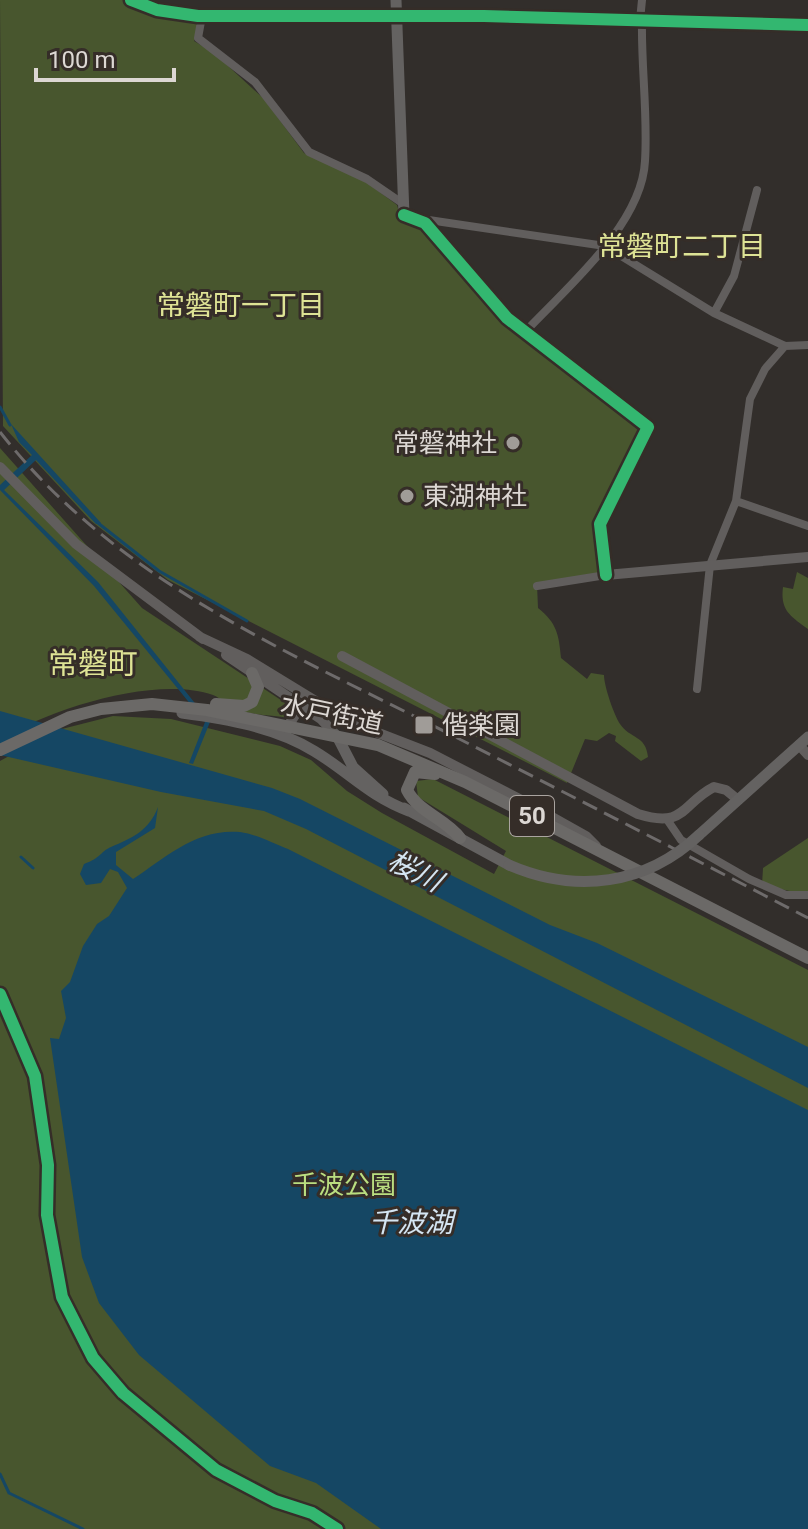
<svg xmlns="http://www.w3.org/2000/svg" width="808" height="1529" font-family="Roboto,'Noto Sans JP',sans-serif">
	<style>
		.green { fill: #48562e }
		.water { fill: #154764 }
		.lines { fill: none; stroke-linecap: round; stroke-linejoin: round }
		.stream { stroke: #154764; stroke-width: 3 }
		.minor { stroke: #615e5d; stroke-width: 8 }
		.tertiary { stroke: #615e5d; stroke-width: 10 }
		.secondary { stroke: #646261; stroke-width: 11 }
		.primary { stroke: #6b6967; stroke-width: 12 }
		.rail { stroke: #6e6b6b; stroke-width: 3; stroke-dasharray: 16 8; stroke-linecap: butt }
		.secondary-bridge { stroke: #646261; stroke-width: 11 }
		.cycleway-casing { stroke: #352d28; stroke-width: 17 }
		.cycleway { stroke: #33b770; stroke-width: 12 }
		.poi-dot { fill: #a09c98; stroke: #352d28; stroke-width: 3 }
		.labels { text-anchor: middle; dominant-baseline: central; stroke-width: 6; stroke-linejoin: round; paint-order: stroke }
		.shield { fill: #352d28; stroke: #aaa4a0; stroke-width: 2 }
		.shield-label { font-size: 24px; font-weight: bold; fill: #dcd7d3 }
		.poi-label { font-size: 26px; fill: #dcd7d3; stroke: #352d28; text-anchor: start }
		.street-label { font-size: 26px; fill: #dcd7d3; stroke: #352d28 }
		.park-label { font-size: 26px; fill: #bade80; stroke: #352d28 }
		.neighbourhood-label { font-size: 28px; fill: #dee395; stroke: #352d28 }
		.water-label { font-size: 28px; font-style: italic; fill: #d4e5f2; stroke: #352d28 }
		.quarter-label { font-size: 30px; fill: #dee395; stroke: #352d28 }
	</style>
	<rect width="100%" height="100%" fill="#322e2b"/>
	<path class="green" d="M 0,0 L 123,0 L 160,14 L 190,18 L 200,28 L 194,41 L 214,53 L 264,99 L 304,153 L 366,182 L 397,205 C 401,221 407,223 423,225 L 505,324 L 630,415 L 643,429 L 599,524 L 604,575 L 537,585 L 538,608 C 557,623 559,635 561,658 L 587,679 L 591,673 L 604,675 C 604,686 614,715 620,724 C 630,739 646,735 648,757 L 641,761 L 615,741 L 616,736 L 609,733 L 597,741 L 585,739 L 567,783 L 168,580 L 91,521 L 3,426 Z
		M 0,448 L 142,608 L 293,708 L 289,718 C 272,715 250,715 234,709 C 227,706 221,698 213,695 C 155,675 51,709 0,739 Z
		M 797,572 L 808,578 L 808,629 C 790,616 780,610 783,587 L 793,589 Z
		M 113,716 L 171,719 L 280,746 L 311,760 L 347,791 L 382,813 L 494,874 L 506,851 L 418,797 L 416,781 L 433,779 L 808,970 L 808,1529 L 0,1529 L 0,761 L 54,731 Z
		M 808,838 L 808,895 L 762,885 L 763,868 Z"/>
	<path class="water" d="M 11,424 L 101,523 L 96,524 L 36,460 L 4,490 L 98,582 L 210,722 L 193,764 L 189,763 L 205,722 L 94,586 L 0,490 L 0,485 L 32,455 L 19,442 Z
		M 0,711 L 272,788 L 300,799 L 550,925 L 597,943 L 808,1047 L 808,1088 L 306,829 L 264,811 L 161,792 L 0,755 Z
		M 158,807 L 155,828 L 116,852 L 116,865 L 133,879 C 166,857 197,828 240,832 C 256,834 274,844 288,849 L 808,1110 L 808,1529 L 381,1529 L 316,1483 L 270,1466 L 139,1355 L 99,1303 L 82,1257 L 50,1038 L 59,1039 L 66,1018 L 61,991 L 70,982 L 83,946 L 97,924 L 109,916 L 127,888 L 118,872 L 110,869 L 101,883 L 86,885 L 80,874 L 84,864 C 101,858 101,851 111,847 C 132,838 149,831 158,807 Z"/>
	<g class="lines">
		<path class="stream" d="M 0,407 L 10,425
			M 98,523 L 159,571 L 247,621
			M 21,857 L 33,868
			M 0,1474 L 9,1493 L 83,1529"/>
		<path class="minor" d="M 131,0 L 157,10 L 198,16 L 484,16 L 808,25
			M 202,16 L 198,38 L 255,82 L 309,152 L 367,179 L 402,203
			M 640,20 L 642,0
			M 422,219 L 605,246 L 714,313 L 785,346 L 808,345
			M 714,313 L 734,276 L 757,190
			M 524,333 C 566,288 642,225 645,161 C 648,114 641,67 642,20
			M 736,501 L 808,526
			M 537,586 L 606,575
			M 697,689 L 710,565 L 736,501 L 750,399 L 765,369 L 785,346
			M 666,818 L 681,840 L 749,879 L 786,895 L 808,895"/>
		<path class="tertiary" d="M 404,215 L 425,223 L 507,318 L 648,427 L 600,524 L 606,575 L 808,557
			M 0,467 L 76,544 L 203,639
			M 200,637 L 247,659 L 350,722 L 430,753 L 529,804 L 586,836 L 596,846
			M 226,655 L 321,719 L 337,736
			M 342,656 L 638,814 C 686,829 682,803 714,787 L 726,790 L 737,799
			M 288,726 L 297,712 L 292,699
			M 799,745 L 808,755
			M 0,994 L 35,1076 L 48,1165 L 47,1215 L 62,1297 L 93,1358 L 123,1393 L 216,1470 L 275,1501 L 312,1513 L 337,1529"/>
		<path class="secondary" d="M 396,0 L 404,215
			M 182,713 C 227,719 275,727 314,751 C 349,772 369,796 409,811
			M 337,736 L 353,767 L 383,794
			M 404,808 L 509,865
			M 699,835 L 808,737"/>
		<path class="primary" d="M 216,704 L 244,706 L 252,702 L 258,687 L 252,673
			M 0,750 L 70,717 L 101,709 L 152,704 L 207,710 L 378,745 L 465,782 L 808,958
			M 435,774 L 415,772 L 407,790 C 418,812 446,819 460,838"/>
		<path class="rail" d="M 0,432 C 110,573 270,644 426,722 C 554,787 681,852 808,918"/>
		<path class="secondary-bridge" d="M 509,865 C 576,894 646,885 699,835"/>
		<defs>
			<path id="cycleway" d="M 131,0 L 157,10 L 198,16 L 484,16 L 808,25
				M 404,215 L 425,223 L 507,318 L 648,427 L 600,524 L 606,575
				M 0,994 L 35,1076 L 48,1165 L 47,1215 L 62,1297 L 93,1358 L 123,1393 L 216,1470 L 275,1501 L 312,1513 L 337,1529"/>
		</defs>
		<use href="#cycleway" class="cycleway-casing"/>
		<use href="#cycleway" class="cycleway"/>
	</g>
	<g class="poi-dot">
		<circle cx="513" cy="443" r="8"/>
		<circle cx="407" cy="496" r="8"/>
		<rect x="414" y="715" width="20" height="20" rx="4"/>
	</g>
	<g class="labels">
		<rect class="shield" x="510" y="796" width="44" height="40" rx="6"/>
		<g class="shield-label">
			<text x="532" y="816">50</text>
		</g>
		<g class="poi-label">
			<text x="497" y="443" text-anchor="end">常磐神社</text>
			<text x="423" y="496">東湖神社</text>
			<text x="442" y="725">偕楽園</text>
		</g>
		<g class="street-label">
			<text transform="translate(332 714) rotate(12)">水戸街道</text>
		</g>
		<g class="park-label">
			<text x="344" y="1185">千波公園</text>
		</g>
		<g class="neighbourhood-label">
			<text x="682" y="246">常磐町二丁目</text>
			<text x="241" y="305">常磐町一丁目</text>
		</g>
		<g class="water-label">
			<text transform="translate(415 871) rotate(27)">桜川</text>
			<text x="411" y="1222">千波湖</text>
		</g>
		<g class="quarter-label">
			<text x="93" y="663">常磐町</text>
		</g>
	</g>
	<path d="M36 68v12h138v-12" fill="none" stroke="#dcd7d3" stroke-width="4"/>
	<text x="48" y="68" font-size="24" fill="#dcd7d3" stroke="#352d28" stroke-width="6" paint-order="stroke">100 m</text>
</svg>
